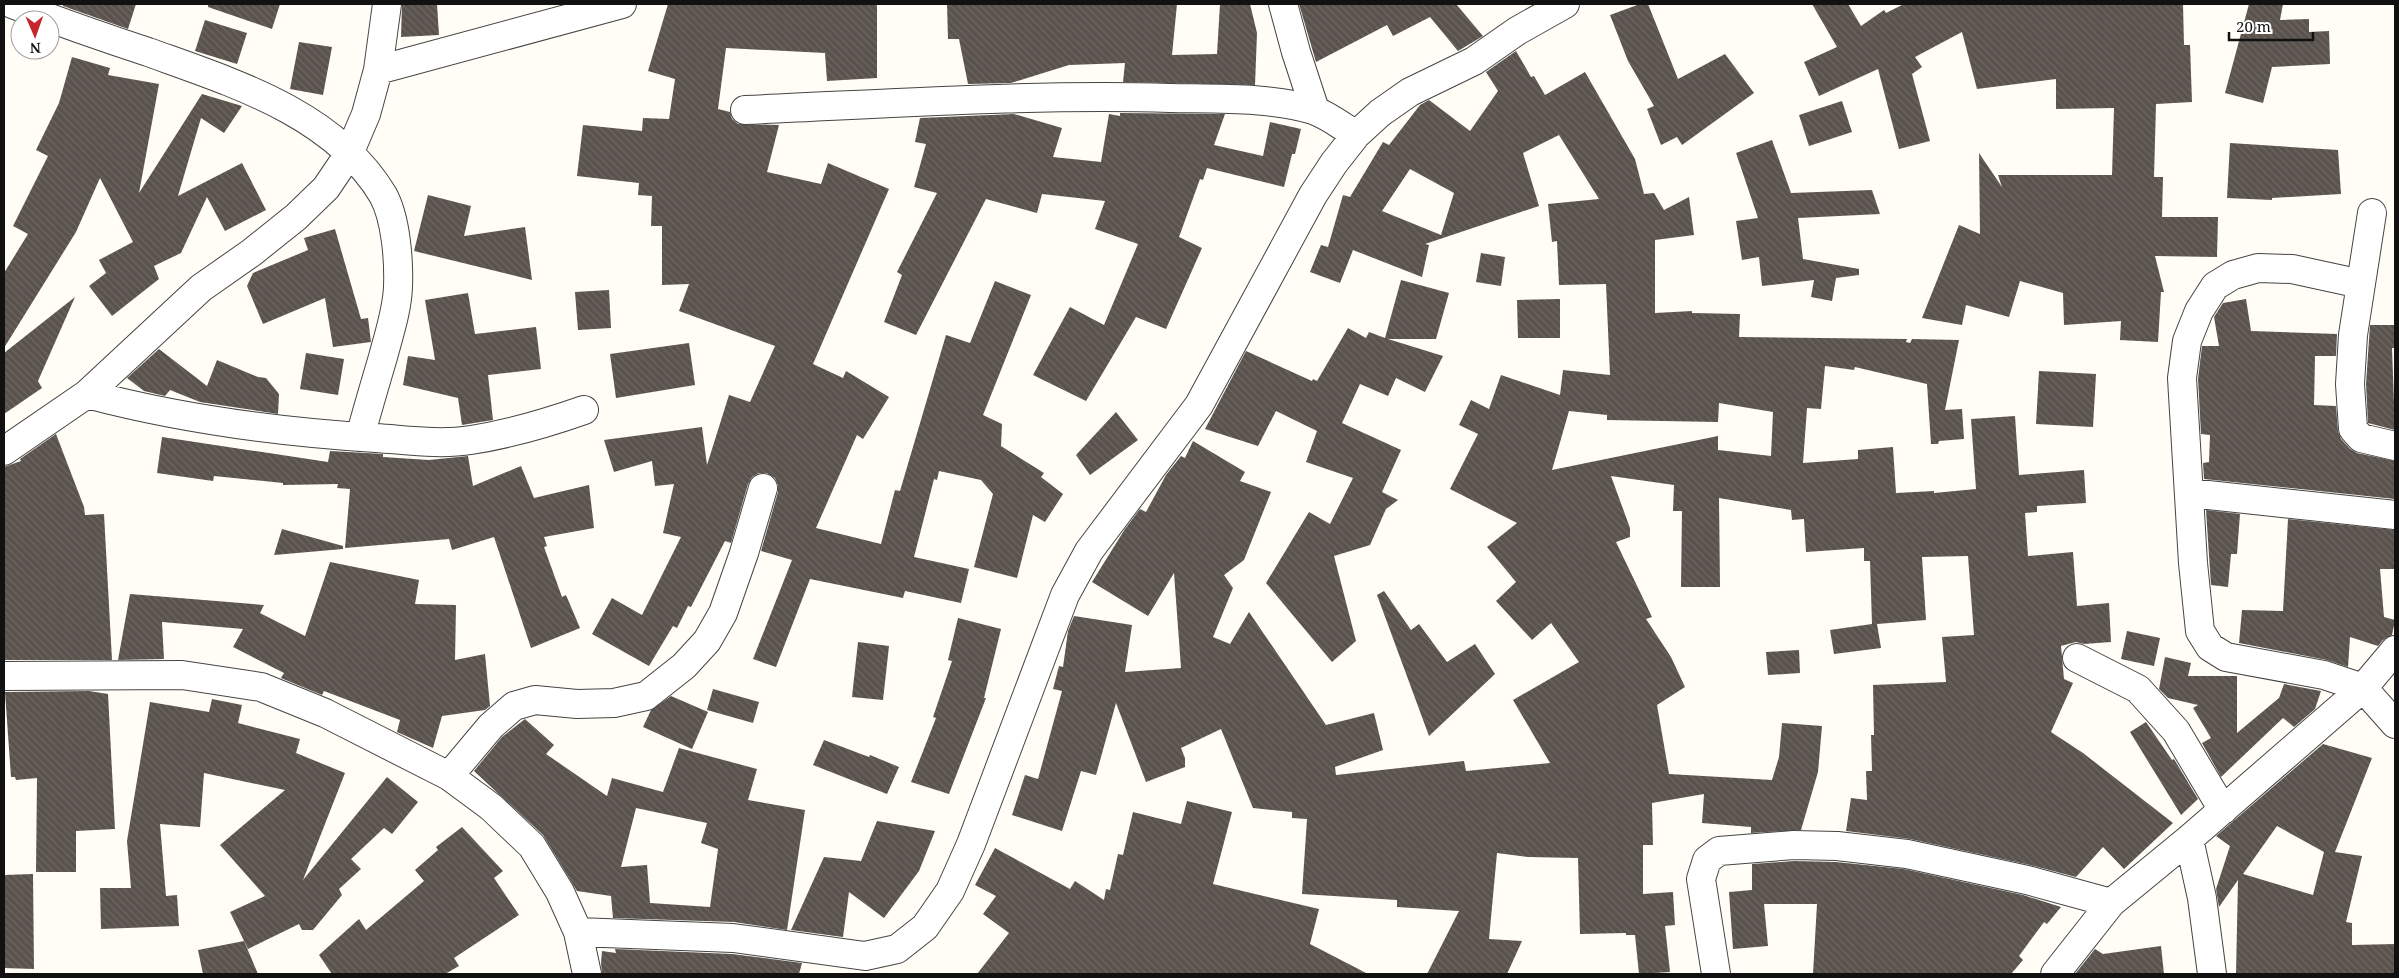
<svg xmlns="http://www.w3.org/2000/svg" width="2399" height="978" font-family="'Noto Serif',serif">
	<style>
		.building { fill: url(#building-back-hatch); fill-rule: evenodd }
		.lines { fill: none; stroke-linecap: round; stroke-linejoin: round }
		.minor-casing { stroke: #444; stroke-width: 30 }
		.minor { stroke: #fff; stroke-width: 28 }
	</style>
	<defs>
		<pattern id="building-back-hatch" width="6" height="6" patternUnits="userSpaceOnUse" patternTransform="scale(1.25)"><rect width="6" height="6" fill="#5a524d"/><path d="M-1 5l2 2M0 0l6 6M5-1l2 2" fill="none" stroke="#6d6662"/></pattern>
	</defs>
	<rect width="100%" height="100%" fill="#fffdf5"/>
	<path class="building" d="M 63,4 L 136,4 L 128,29 L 63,6 Z
		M 208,4 L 280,4 L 272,29 L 208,7 Z
		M 402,4 L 437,4 L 439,35 L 401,37 Z
		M 668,4 L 877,4 L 877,78 L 827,81 L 825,53 L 726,48 L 718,109 L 730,112 L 732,119 L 738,124 L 779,125 L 767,172 L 821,184 L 828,163 L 889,189 L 813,364 L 843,378 L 846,371 L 889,397 L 863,439 L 857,435 L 816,528 L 881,544 L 895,490 L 900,491 L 946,335 L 970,343 L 995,281 L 1031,295 L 983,415 L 1002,424 L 1001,446 L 1044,473 L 1041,477 L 1063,494 L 1045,522 L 1033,515 L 1017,578 L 974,567 L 993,494 L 981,480 L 939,471 L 937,480 L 934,479 L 914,557 L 969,569 L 961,603 L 905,591 L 903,598 L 810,579 L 776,667 L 753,659 L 792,560 L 761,551 L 778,492 L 778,485 L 775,478 L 767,473 L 759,473 L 752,477 L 748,484 L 731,543 L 725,541 L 691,607 L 688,606 L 677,628 L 673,626 L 649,666 L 592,634 L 612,598 L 642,615 L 681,537 L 663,533 L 674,484 L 655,486 L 652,461 L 614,472 L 604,440 L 702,427 L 707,465 L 729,395 L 750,402 L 775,346 L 679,311 L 689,284 L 662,285 L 662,226 L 651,226 L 652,196 L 638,195 L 639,183 L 577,176 L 583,125 L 642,131 L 643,118 L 669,119 L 675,79 L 648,71 Z
		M 947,4 L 1177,4 L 1172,55 L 1217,54 L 1220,4 L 1250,4 L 1257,33 L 1255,85 L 1123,82 L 1125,63 L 1069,65 L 1011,83 L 968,84 L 959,39 L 948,39 Z
		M 1299,4 L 1456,4 L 1483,36 L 1458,51 L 1430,17 L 1393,36 L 1387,25 L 1316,62 Z
		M 1640,4 L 1648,4 L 1678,79 L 1725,54 L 1754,93 L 1682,145 L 1677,137 L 1661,145 L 1647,109 L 1654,106 L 1628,61 L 1610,15 Z
		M 1812,4 L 1848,4 L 1861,26 L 1884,10 L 1886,13 L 1904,4 L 2183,4 L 2184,45 L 2190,45 L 2192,102 L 2156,104 L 2154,177 L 2163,177 L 2162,217 L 2218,217 L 2217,257 L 2155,256 L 2164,292 L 2161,292 L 2158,342 L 2120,340 L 2121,321 L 2064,325 L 2063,293 L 2020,281 L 2009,317 L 1966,305 L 1962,325 L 1922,318 L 1959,225 L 1980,234 L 1979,153 L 2002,187 L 1998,175 L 2112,175 L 2114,108 L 2056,109 L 2056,79 L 1977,89 L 1962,32 L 1915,57 L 1922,67 L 1912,74 L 1930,141 L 1899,149 L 1878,69 L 1819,96 L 1804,62 L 1837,47 Z
		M 2249,4 L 2283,4 L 2280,20 L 2309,19 L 2309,32 L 2329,31 L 2330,64 L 2272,67 L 2263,103 L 2225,93 Z
		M 205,20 L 247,33 L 237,64 L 195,51 Z
		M 299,42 L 332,47 L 323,95 L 290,89 Z
		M 1516,51 L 1531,77 L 1534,76 L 1545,95 L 1585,72 L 1635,159 L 1644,194 L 1654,193 L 1664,210 L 1689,197 L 1694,235 L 1655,240 L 1655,313 L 1692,311 L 1692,313 L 1740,314 L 1739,337 L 1907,339 L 1906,342 L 1910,343 L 1912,339 L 1959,340 L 1945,410 L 1962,409 L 1964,439 L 1939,441 L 1938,444 L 1931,444 L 1927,384 L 1855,367 L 1854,370 L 1825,366 L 1821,409 L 1807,408 L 1803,463 L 1858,459 L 1858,450 L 1893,447 L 1896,493 L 1934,491 L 1934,493 L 1976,489 L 1971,419 L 2015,416 L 2019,475 L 2084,470 L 2086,503 L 2037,506 L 2037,512 L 2025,513 L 2028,556 L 2073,552 L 2077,606 L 2109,603 L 2111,642 L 2084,644 L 2076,642 L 2061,646 L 2064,679 L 2073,683 L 2051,732 L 2083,753 L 2173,823 L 2124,869 L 2103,847 L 2076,877 L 2030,865 L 1910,839 L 1846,831 L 1851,798 L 1867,800 L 1866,771 L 1872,771 L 1871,735 L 1874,735 L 1873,685 L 1946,682 L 1942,637 L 1974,635 L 1968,556 L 1922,557 L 1926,620 L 1877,624 L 1881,648 L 1834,654 L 1830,630 L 1872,624 L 1870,561 L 1864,561 L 1864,548 L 1806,552 L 1804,519 L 1792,520 L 1791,510 L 1719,498 L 1720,587 L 1681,587 L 1682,511 L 1673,511 L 1674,485 L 1611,476 L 1630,528 L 1630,537 L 1616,542 L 1652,617 L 1646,619 L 1671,657 L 1685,687 L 1657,705 L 1669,774 L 1772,780 L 1779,757 L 1782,723 L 1822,726 L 1818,772 L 1801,830 L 1751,833 L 1751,827 L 1702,823 L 1704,794 L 1652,803 L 1653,845 L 1643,845 L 1643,894 L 1673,892 L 1675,925 L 1665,926 L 1670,972 L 1639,974 L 1635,935 L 1626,935 L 1626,933 L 1580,934 L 1578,858 L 1528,857 L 1497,853 L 1489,939 L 1522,941 L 1507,974 L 1427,974 L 1459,911 L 1397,907 L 1397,900 L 1302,894 L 1307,819 L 1292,818 L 1292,812 L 1253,808 L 1221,729 L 1181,748 L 1185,758 L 1185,767 L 1146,782 L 1116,703 L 1096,775 L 1081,771 L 1062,831 L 1012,815 L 1025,775 L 1038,779 L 1062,691 L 1053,689 L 1059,666 L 1063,667 L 1068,631 L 1074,616 L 1132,625 L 1125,672 L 1181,668 L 1174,573 L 1148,616 L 1092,582 L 1125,529 L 1140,509 L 1146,512 L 1166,475 L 1181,456 L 1185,458 L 1193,441 L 1245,472 L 1240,481 L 1271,492 L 1244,560 L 1224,575 L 1233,588 L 1213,637 L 1230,644 L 1249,612 L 1326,725 L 1374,713 L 1383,750 L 1335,767 L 1336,775 L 1464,761 L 1466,771 L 1550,763 L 1513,700 L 1579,662 L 1551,623 L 1532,640 L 1496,601 L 1516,582 L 1487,547 L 1517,523 L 1450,489 L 1478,434 L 1459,425 L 1471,400 L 1489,409 L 1501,375 L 1560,395 L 1563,370 L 1610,375 L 1606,284 L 1559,285 L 1557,241 L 1552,242 L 1548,204 L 1599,199 L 1559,135 L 1523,153 L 1539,206 L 1425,244 L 1429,245 L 1422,277 L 1353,250 L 1340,283 L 1310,272 L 1321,245 L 1328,247 L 1343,195 L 1350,197 L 1383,142 L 1389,145 L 1420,105 L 1429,100 L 1470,131 L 1498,91 L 1486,72 ZM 1410,169 L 1454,193 L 1441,235 L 1382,211 ZM 1719,403 L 1773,412 L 1771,456 L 1718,450 L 1718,436 L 1552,470 L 1569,411 L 1607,415 L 1607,420 L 1718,422 Z
		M 72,57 L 110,68 L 108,75 L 159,84 L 139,193 L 202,94 L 242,106 L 224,133 L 201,118 L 178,196 L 242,163 L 266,210 L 225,231 L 207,197 L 181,253 L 154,266 L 159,279 L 112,316 L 89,286 L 106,273 L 99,260 L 133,242 L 100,178 L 76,232 L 4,348 L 4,273 L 28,234 L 13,226 L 48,156 L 36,150 L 59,103 Z
		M 1842,101 L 1852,132 L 1809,146 L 1799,115 Z
		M 1120,113 L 1225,114 L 1214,145 L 1263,156 L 1270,122 L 1301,129 L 1295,154 L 1292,154 L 1284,187 L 1207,168 L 1203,180 L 1200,179 L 1179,237 L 1202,248 L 1166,329 L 1136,317 L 1086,401 L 1033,375 L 1070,307 L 1104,325 L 1138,244 L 1095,229 L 1105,201 L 1042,194 L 1037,213 L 986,199 L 916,335 L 884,322 L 902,275 L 897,272 L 937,193 L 914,187 L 926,144 L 915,142 L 920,118 L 1014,114 L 1062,128 L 1053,157 L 1101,162 L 1109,114 L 1120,116 Z
		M 1772,140 L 1791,193 L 1872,190 L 1880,214 L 1798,218 L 1803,259 L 1859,269 L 1859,275 L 1836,278 L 1832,301 L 1811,297 L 1814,280 L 1762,286 L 1759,257 L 1742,260 L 1736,221 L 1758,218 L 1736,153 Z
		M 2230,143 L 2338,150 L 2341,194 L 2272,198 L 2272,200 L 2227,198 Z
		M 428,195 L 471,206 L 464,236 L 525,227 L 532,280 L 414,251 Z
		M 335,229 L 361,319 L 368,318 L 371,342 L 333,347 L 325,298 L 263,324 L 247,286 L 253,273 L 308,250 L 304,238 Z
		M 1481,253 L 1505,257 L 1501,286 L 1476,282 Z
		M 1401,280 L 1449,293 L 1436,339 L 1388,339 L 1443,356 L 1425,392 L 1396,378 L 1388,396 L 1360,384 L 1342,423 L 1401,450 L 1382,492 L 1398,500 L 1386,509 L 1370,545 L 1334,556 L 1356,641 L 1332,662 L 1266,583 L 1309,512 L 1330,524 L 1353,478 L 1306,462 L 1317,431 L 1276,411 L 1258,446 L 1205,429 L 1246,351 L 1312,381 L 1313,379 L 1317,381 L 1348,328 L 1366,338 L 1369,332 L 1385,338 Z
		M 609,290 L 611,328 L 578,330 L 575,292 Z
		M 468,293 L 475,334 L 536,327 L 541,369 L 488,375 L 493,420 L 462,425 L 458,398 L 403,385 L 408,356 L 435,360 L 425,300 Z
		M 75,297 L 38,381 L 42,388 L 4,414 L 4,353 Z
		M 1560,299 L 1560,338 L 1518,338 L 1517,300 Z
		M 2246,299 L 2251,331 L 2337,334 L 2336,356 L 2315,356 L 2314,405 L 2336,406 L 2338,431 L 2341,439 L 2350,449 L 2357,453 L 2395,461 L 2395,499 L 2204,479 L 2203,463 L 2209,462 L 2210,435 L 2201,434 L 2198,379 L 2202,346 L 2219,346 L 2214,317 L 2223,303 Z
		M 2370,325 L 2395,325 L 2395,348 L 2392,348 L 2395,430 L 2368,423 L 2366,384 Z
		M 689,343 L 695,385 L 616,398 L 610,354 Z
		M 159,349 L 207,386 L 217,360 L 258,377 L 266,378 L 279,394 L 278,414 L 200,402 L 170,390 L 165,396 L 144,391 L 127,378 Z
		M 306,353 L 344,359 L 338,395 L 300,389 Z
		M 2039,371 L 2096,374 L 2093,427 L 2036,424 Z
		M 1116,412 L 1138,440 L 1090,475 L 1076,455 Z
		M 56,434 L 84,507 L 85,515 L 104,514 L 112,660 L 4,660 L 4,467 L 21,461 L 20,459 Z
		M 162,437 L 328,462 L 330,451 L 383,454 L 383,457 L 429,460 L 468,456 L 473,486 L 521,466 L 534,498 L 589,485 L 594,528 L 544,537 L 547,546 L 544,547 L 562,597 L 566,595 L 580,628 L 531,648 L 494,537 L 452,550 L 449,539 L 345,548 L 350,489 L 337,488 L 338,484 L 283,485 L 283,483 L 214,476 L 213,481 L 157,473 Z
		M 2206,510 L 2240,514 L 2237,554 L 2231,554 L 2228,587 L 2211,585 Z
		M 2288,519 L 2395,530 L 2395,569 L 2380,569 L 2384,617 L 2395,620 L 2392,635 L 2383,640 L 2378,646 L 2350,637 L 2348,667 L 2327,660 L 2239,643 L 2242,610 L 2283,611 Z
		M 282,529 L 343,546 L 343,549 L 274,555 Z
		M 330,562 L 419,580 L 415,604 L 456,605 L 455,660 L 485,654 L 490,706 L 485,710 L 442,716 L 433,748 L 397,732 L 400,720 L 324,691 L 322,695 L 281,678 L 284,673 L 233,647 L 243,629 L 162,622 L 164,659 L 118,660 L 130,594 L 264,605 L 260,613 L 305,636 Z
		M 1384,591 L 1411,630 L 1419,624 L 1447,662 L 1475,644 L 1495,674 L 1429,736 L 1377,595 Z
		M 958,618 L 1001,629 L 984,698 L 986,698 L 949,794 L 911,782 L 936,718 L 933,717 L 952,661 L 948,660 Z
		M 2127,631 L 2160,638 L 2154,666 L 2121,659 Z
		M 858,642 L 889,646 L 883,700 L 852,697 Z
		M 1799,650 L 1800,673 L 1768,675 L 1766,652 Z
		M 2165,657 L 2191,663 L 2188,676 L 2237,676 L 2237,733 L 2279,698 L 2284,684 L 2321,691 L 2315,709 L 2294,727 L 2283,718 L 2221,777 L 2202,743 L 2211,738 L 2193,708 L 2198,705 L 2168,698 L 2159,689 Z
		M 713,689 L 759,702 L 753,723 L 707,710 Z
		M 89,691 L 108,694 L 115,829 L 76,831 L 76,872 L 36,872 L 37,778 L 16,780 L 15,777 L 11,777 L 5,692 Z
		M 671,696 L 708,712 L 692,749 L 643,727 L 651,710 Z
		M 212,699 L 242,705 L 238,723 L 300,739 L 296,753 L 345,773 L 303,880 L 387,777 L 418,802 L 392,834 L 384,828 L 351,859 L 361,869 L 339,889 L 342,895 L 313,930 L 302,930 L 299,924 L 248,949 L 230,912 L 265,896 L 220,845 L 285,790 L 204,773 L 200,827 L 160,824 L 166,896 L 177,895 L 179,926 L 101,929 L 100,888 L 131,888 L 127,841 L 150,702 L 209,712 Z
		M 525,719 L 554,745 L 546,754 L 607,796 L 612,778 L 663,792 L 679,748 L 757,769 L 748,800 L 805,810 L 787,930 L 734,922 L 613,918 L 611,896 L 577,891 L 543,835 L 474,771 L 502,737 ZM 636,808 L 707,823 L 701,843 L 718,849 L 710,907 L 650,903 L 647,865 L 621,867 Z
		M 2146,722 L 2172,760 L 2174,759 L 2198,799 L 2181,815 L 2130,732 Z
		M 824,740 L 869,757 L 870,755 L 899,767 L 887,794 L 813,765 Z
		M 2323,744 L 2372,758 L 2335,852 L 2362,856 L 2346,922 L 2352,923 L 2352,945 L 2395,944 L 2395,974 L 2236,974 L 2238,880 L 2219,907 L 2216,889 L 2230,846 L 2216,836 ZM 2277,826 L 2324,852 L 2313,895 L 2243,874 Z
		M 1187,801 L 1232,812 L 1213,884 L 1319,909 L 1310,944 L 1368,974 L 977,974 L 1009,933 L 983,914 L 996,896 L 975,885 L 995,848 L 1070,889 L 1075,881 L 1104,900 L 1106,889 L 1110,890 L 1118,854 L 1123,855 L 1133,812 L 1181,824 Z
		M 877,821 L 935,831 L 919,871 L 884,918 L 849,892 L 843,937 L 791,930 L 824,857 L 861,861 Z
		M 462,827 L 503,871 L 494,878 L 519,915 L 454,958 L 459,966 L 445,974 L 332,974 L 319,955 L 359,919 L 366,930 L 424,881 L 415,870 L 438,850 L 436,847 Z
		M 1794,861 L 1836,862 L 1904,869 L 2023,895 L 2061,907 L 2047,924 L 2044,922 L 2019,956 L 2023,960 L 2011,974 L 1813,974 L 1817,904 L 1764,904 L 1768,946 L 1733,949 L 1729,892 L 1752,890 L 1752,864 Z
		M 33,874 L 34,969 L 4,968 L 4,875 Z
		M 244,941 L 258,974 L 203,974 L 198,950 Z
		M 2161,946 L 2164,974 L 2075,974 L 2095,949 L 2103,954 Z
		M 615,949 L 732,954 L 802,963 L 799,974 L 602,974 L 601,963 L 602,951 L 616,953 Z"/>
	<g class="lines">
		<defs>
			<path id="minor" d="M 12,4 C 57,21 102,37 148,52 C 231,82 334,113 383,195 C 396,218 399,261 398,287 C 397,311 389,334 383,357 C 375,384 367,411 360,437
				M 1283,4 L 1296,52 L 1315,110
				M 378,70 L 622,4
				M 745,110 C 887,104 1029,94 1170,98 C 1213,99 1273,97 1313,110 C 1328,115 1343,127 1356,135
				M 2372,213 L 2353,335 L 2350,384 L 2353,429 L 2361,438 L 2395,446
				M 2361,284 L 2292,269 L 2258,268 L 2233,275 L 2215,286 L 2199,311 L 2187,341 L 2182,378 L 2193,563 L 2200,631 L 2210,647 L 2226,657 L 2324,675 L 2363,688 L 2395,724
				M 87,394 C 181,419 279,432 376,438 C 407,440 439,445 471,440 C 510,434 547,423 584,410
				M 4,451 L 87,394 L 201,288 L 251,253 L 296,217 L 326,188 L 349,154 L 366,114 L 378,70 L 387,4
				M 2189,493 L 2395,515
				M 2077,658 L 2138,689 L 2176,731 L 2223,810
				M 4,676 L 182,675 L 261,687 L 325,713 L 449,776 L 491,807 L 532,846 L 560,892 L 578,932 L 587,974
				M 449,776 L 491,726 L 514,706 L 535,700 L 577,704 L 614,703 L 646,696 L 684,666 L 707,641 L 723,613 L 744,553 L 763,488
				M 2189,839 L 2202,898 L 2212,974
				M 578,932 L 733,938 L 865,956 L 897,949 L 925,927 L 950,891 L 971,844 L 1065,595 L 1089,551 L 1199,405 L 1313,195 L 1334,163 L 1356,135 L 1380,113 L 1410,92 L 1474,61 L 1517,31 L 1565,4
				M 1716,974 L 1701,879 L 1707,860 L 1719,851 L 1794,845 L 1837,846 L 1907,854 L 2027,880 L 2111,903
				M 2055,974 L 2111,903 L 2189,839 L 2363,688 L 2395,650"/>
		</defs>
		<use href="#minor" class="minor-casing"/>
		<use href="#minor" class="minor"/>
	</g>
	<rect width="2399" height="978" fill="none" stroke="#111111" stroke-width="10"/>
	<g transform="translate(35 35) rotate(178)"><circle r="24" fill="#ffffff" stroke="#a0a0a0"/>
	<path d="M0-4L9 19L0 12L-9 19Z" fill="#c4262e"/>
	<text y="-8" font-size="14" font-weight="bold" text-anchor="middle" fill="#111111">N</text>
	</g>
	<path d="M2229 32v8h84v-8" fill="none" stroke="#111111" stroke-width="2.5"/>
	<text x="2236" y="32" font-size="15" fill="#111111" stroke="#ffffff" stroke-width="4" paint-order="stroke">20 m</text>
</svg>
